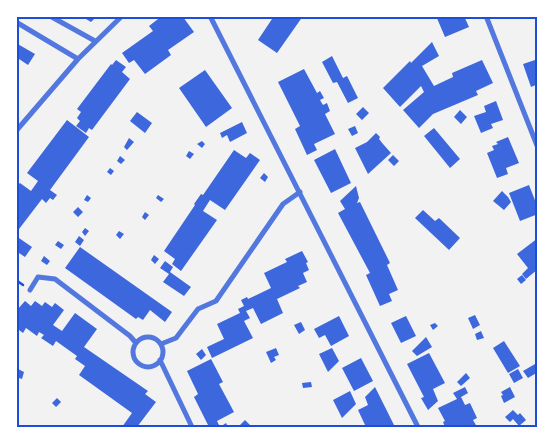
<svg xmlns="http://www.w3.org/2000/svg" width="554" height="443" font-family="Overpass,sans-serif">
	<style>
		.building { fill: #3d67dc }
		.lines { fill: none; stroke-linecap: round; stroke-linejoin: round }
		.path { stroke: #1d4ed8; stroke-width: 2.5 }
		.minor { stroke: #5277de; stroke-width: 5 }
		.neatline { fill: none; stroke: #1d4ed8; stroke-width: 2 }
	</style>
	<rect width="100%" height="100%" fill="#f2f2f2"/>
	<path class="building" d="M 81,16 L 97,16 L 91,22 Z
		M 162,16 L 185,16 L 183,17 L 194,32 L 168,50 L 171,55 L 145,74 L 134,60 L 129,63 L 122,53 L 153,31 L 149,26 Z
		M 274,16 L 303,16 L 277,53 L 258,40 Z
		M 436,16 L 464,16 L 469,27 L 445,37 Z
		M 432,42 L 439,56 L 422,66 L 434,86 L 453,77 L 452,73 L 482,60 L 493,83 L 476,91 L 478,95 L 433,114 L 419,128 L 403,110 L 424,92 L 421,86 L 400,107 L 383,88 L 410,61 L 411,63 Z
		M 16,43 L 35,54 L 28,65 L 16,57 Z
		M 332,56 L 343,78 L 347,76 L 358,98 L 348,103 L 337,82 L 333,83 L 322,62 Z
		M 538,59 L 538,84 L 531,87 L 523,64 Z
		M 116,60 L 126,67 L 122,72 L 130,79 L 92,130 L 89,128 L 86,133 L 76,126 L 80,121 L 77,118 L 81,112 L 77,109 L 111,64 L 112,65 Z
		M 304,69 L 317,93 L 320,91 L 324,98 L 320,100 L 323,105 L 327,103 L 330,111 L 325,114 L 335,134 L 314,144 L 317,150 L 307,155 L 295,129 L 300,126 L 278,82 Z
		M 205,70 L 232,108 L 206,127 L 179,88 Z
		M 496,101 L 503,120 L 491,124 L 493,128 L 481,133 L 474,116 L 486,112 L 484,106 Z
		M 363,107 L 369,113 L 362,120 L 356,114 Z
		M 460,110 L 467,117 L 461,124 L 454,117 Z
		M 137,112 L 152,123 L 145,133 L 130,121 Z
		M 67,120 L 89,137 L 50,190 L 57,195 L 53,200 L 50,198 L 46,203 L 42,199 L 16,233 L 16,187 L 20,183 L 31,191 L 38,181 L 27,173 Z
		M 242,122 L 247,133 L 230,142 L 227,135 L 222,138 L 220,133 Z
		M 355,126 L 358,133 L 352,136 L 348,129 Z
		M 434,128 L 460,159 L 450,168 L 424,136 Z
		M 376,133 L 380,137 L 379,139 L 383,144 L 391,153 L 368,174 L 355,148 L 367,142 Z
		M 508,137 L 519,163 L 506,168 L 508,174 L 497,178 L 487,153 L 494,150 L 492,146 L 498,144 L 496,142 Z
		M 129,138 L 134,142 L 127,150 L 124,147 Z
		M 202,141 L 205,144 L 202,148 L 197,144 Z
		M 335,149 L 351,183 L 331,193 L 314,160 Z
		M 234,150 L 246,158 L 250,153 L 260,160 L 225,210 L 210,200 L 203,211 L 217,220 L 181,271 L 172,264 L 175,259 L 164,251 L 195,205 L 194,204 L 201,194 L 203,195 Z
		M 189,151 L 194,154 L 190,159 L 186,156 Z
		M 393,155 L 399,161 L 394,166 L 388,160 Z
		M 120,156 L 125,160 L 121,164 L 117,161 Z
		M 110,168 L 114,171 L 111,175 L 107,172 Z
		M 264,173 L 268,177 L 265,182 L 260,178 Z
		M 529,185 L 538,208 L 538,214 L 520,221 L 509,193 Z
		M 356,186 L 359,198 L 357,203 L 360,202 L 390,263 L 387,265 L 398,290 L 389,294 L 392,301 L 380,306 L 366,275 L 370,273 L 338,213 L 345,209 L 340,201 Z
		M 502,191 L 508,197 L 511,202 L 504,210 L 493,201 Z
		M 87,195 L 91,198 L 88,202 L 84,200 Z
		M 158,195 L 164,199 L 161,202 L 156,198 Z
		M 78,207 L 83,212 L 78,217 L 73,212 Z
		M 423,210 L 435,221 L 439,218 L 460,238 L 449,250 L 415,218 Z
		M 145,212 L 149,215 L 145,220 L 142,217 Z
		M 85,228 L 89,231 L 85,236 L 82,232 Z
		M 119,231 L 124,234 L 120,239 L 116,235 Z
		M 16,236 L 32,247 L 25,257 L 16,251 Z
		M 79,236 L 84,240 L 80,246 L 75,242 Z
		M 538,238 L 538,252 L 536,254 L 538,257 L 538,269 L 526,279 L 522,274 L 528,268 L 517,254 Z
		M 58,241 L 64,245 L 61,249 L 55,245 Z
		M 80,247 L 172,312 L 165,322 L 150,310 L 143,320 L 138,317 L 136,319 L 65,268 Z
		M 302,251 L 308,262 L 306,263 L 309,270 L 303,273 L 307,282 L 298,286 L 300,288 L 277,299 L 283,313 L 261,324 L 253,308 L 246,311 L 250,318 L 244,321 L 253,338 L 212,358 L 207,347 L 224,339 L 217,324 L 240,313 L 238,309 L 244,306 L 241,300 L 247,297 L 248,299 L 271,288 L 264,273 L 287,262 L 285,259 Z
		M 154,255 L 159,259 L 155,264 L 151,260 Z
		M 44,256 L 50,261 L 47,265 L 41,261 Z
		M 165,261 L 173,267 L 170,272 L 191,287 L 184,296 L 163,282 L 169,274 L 160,268 Z
		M 522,275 L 526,280 L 521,284 L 517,279 Z
		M 25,301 L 31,306 L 35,301 L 42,306 L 45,302 L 52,307 L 55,303 L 64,310 L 53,325 L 62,331 L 75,313 L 97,329 L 84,347 L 148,391 L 145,394 L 156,402 L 137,427 L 122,427 L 132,413 L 79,375 L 85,366 L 75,359 L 77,356 L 56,341 L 53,346 L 41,338 L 44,335 L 39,332 L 37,336 L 26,328 L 23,333 L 19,330 L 16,335 L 16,311 Z
		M 475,315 L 480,325 L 473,329 L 468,318 Z
		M 339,316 L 349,336 L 331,346 L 325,335 L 319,338 L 314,329 Z
		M 406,316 L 416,336 L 401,343 L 391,323 Z
		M 301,322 L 305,330 L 299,334 L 294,325 Z
		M 435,323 L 438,326 L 433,330 L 430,325 Z
		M 481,331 L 484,338 L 477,340 L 475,334 Z
		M 426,337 L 432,347 L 417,356 L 412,351 Z
		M 504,341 L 520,366 L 508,373 L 493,348 Z
		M 276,348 L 279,355 L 274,357 L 276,360 L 271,363 L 266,352 Z
		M 332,348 L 339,361 L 328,372 L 319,354 Z
		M 202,349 L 206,355 L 201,360 L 196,354 Z
		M 429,353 L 445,383 L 433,389 L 438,401 L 428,410 L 421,398 L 424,397 L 407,364 Z
		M 361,358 L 373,381 L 354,391 L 342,368 Z
		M 211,359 L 223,382 L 219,384 L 234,412 L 217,421 L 220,427 L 226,423 L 228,427 L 205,427 L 208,425 L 194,397 L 198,394 L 187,371 Z
		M 535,364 L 538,372 L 528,378 L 523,371 Z
		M 16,368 L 24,372 L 22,379 L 16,377 Z
		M 518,369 L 523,378 L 514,383 L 509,374 Z
		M 466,373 L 470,378 L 461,386 L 457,382 Z
		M 311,382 L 312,387 L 303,388 L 302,383 Z
		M 375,387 L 395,427 L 366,427 L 358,410 L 368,405 L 365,397 Z
		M 465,387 L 468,393 L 461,397 L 465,405 L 470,403 L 477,418 L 473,420 L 477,427 L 445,427 L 443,422 L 445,421 L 438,408 L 457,399 L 453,393 Z
		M 510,387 L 515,397 L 504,403 L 501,396 L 503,395 L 501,392 Z
		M 350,391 L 356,404 L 342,418 L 333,400 Z
		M 57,398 L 61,402 L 56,407 L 52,403 Z
		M 513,410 L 518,415 L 520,413 L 526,420 L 519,426 L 513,419 L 510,422 L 505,417 Z
		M 245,420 L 252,427 L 238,427 Z"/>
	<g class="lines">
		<path class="path" d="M 16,280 L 23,285"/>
		<path class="minor" d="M 50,16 L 95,41
			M 210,16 L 418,427
			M 486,16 L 538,148
			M 16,22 L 78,59
			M 16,131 L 78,59 L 122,16
			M 30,290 L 38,277 L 55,279 L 130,336 L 136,343
			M133 352a15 15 0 1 1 30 0a15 15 0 1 1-30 0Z
			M 161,344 L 176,338 L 198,309 L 216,301 L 283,204 L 300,192
			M 160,360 L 192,427"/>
	</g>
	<rect width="554" height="443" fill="none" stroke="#ffffff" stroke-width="35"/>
	<rect x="18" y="18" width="518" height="408" class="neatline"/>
</svg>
